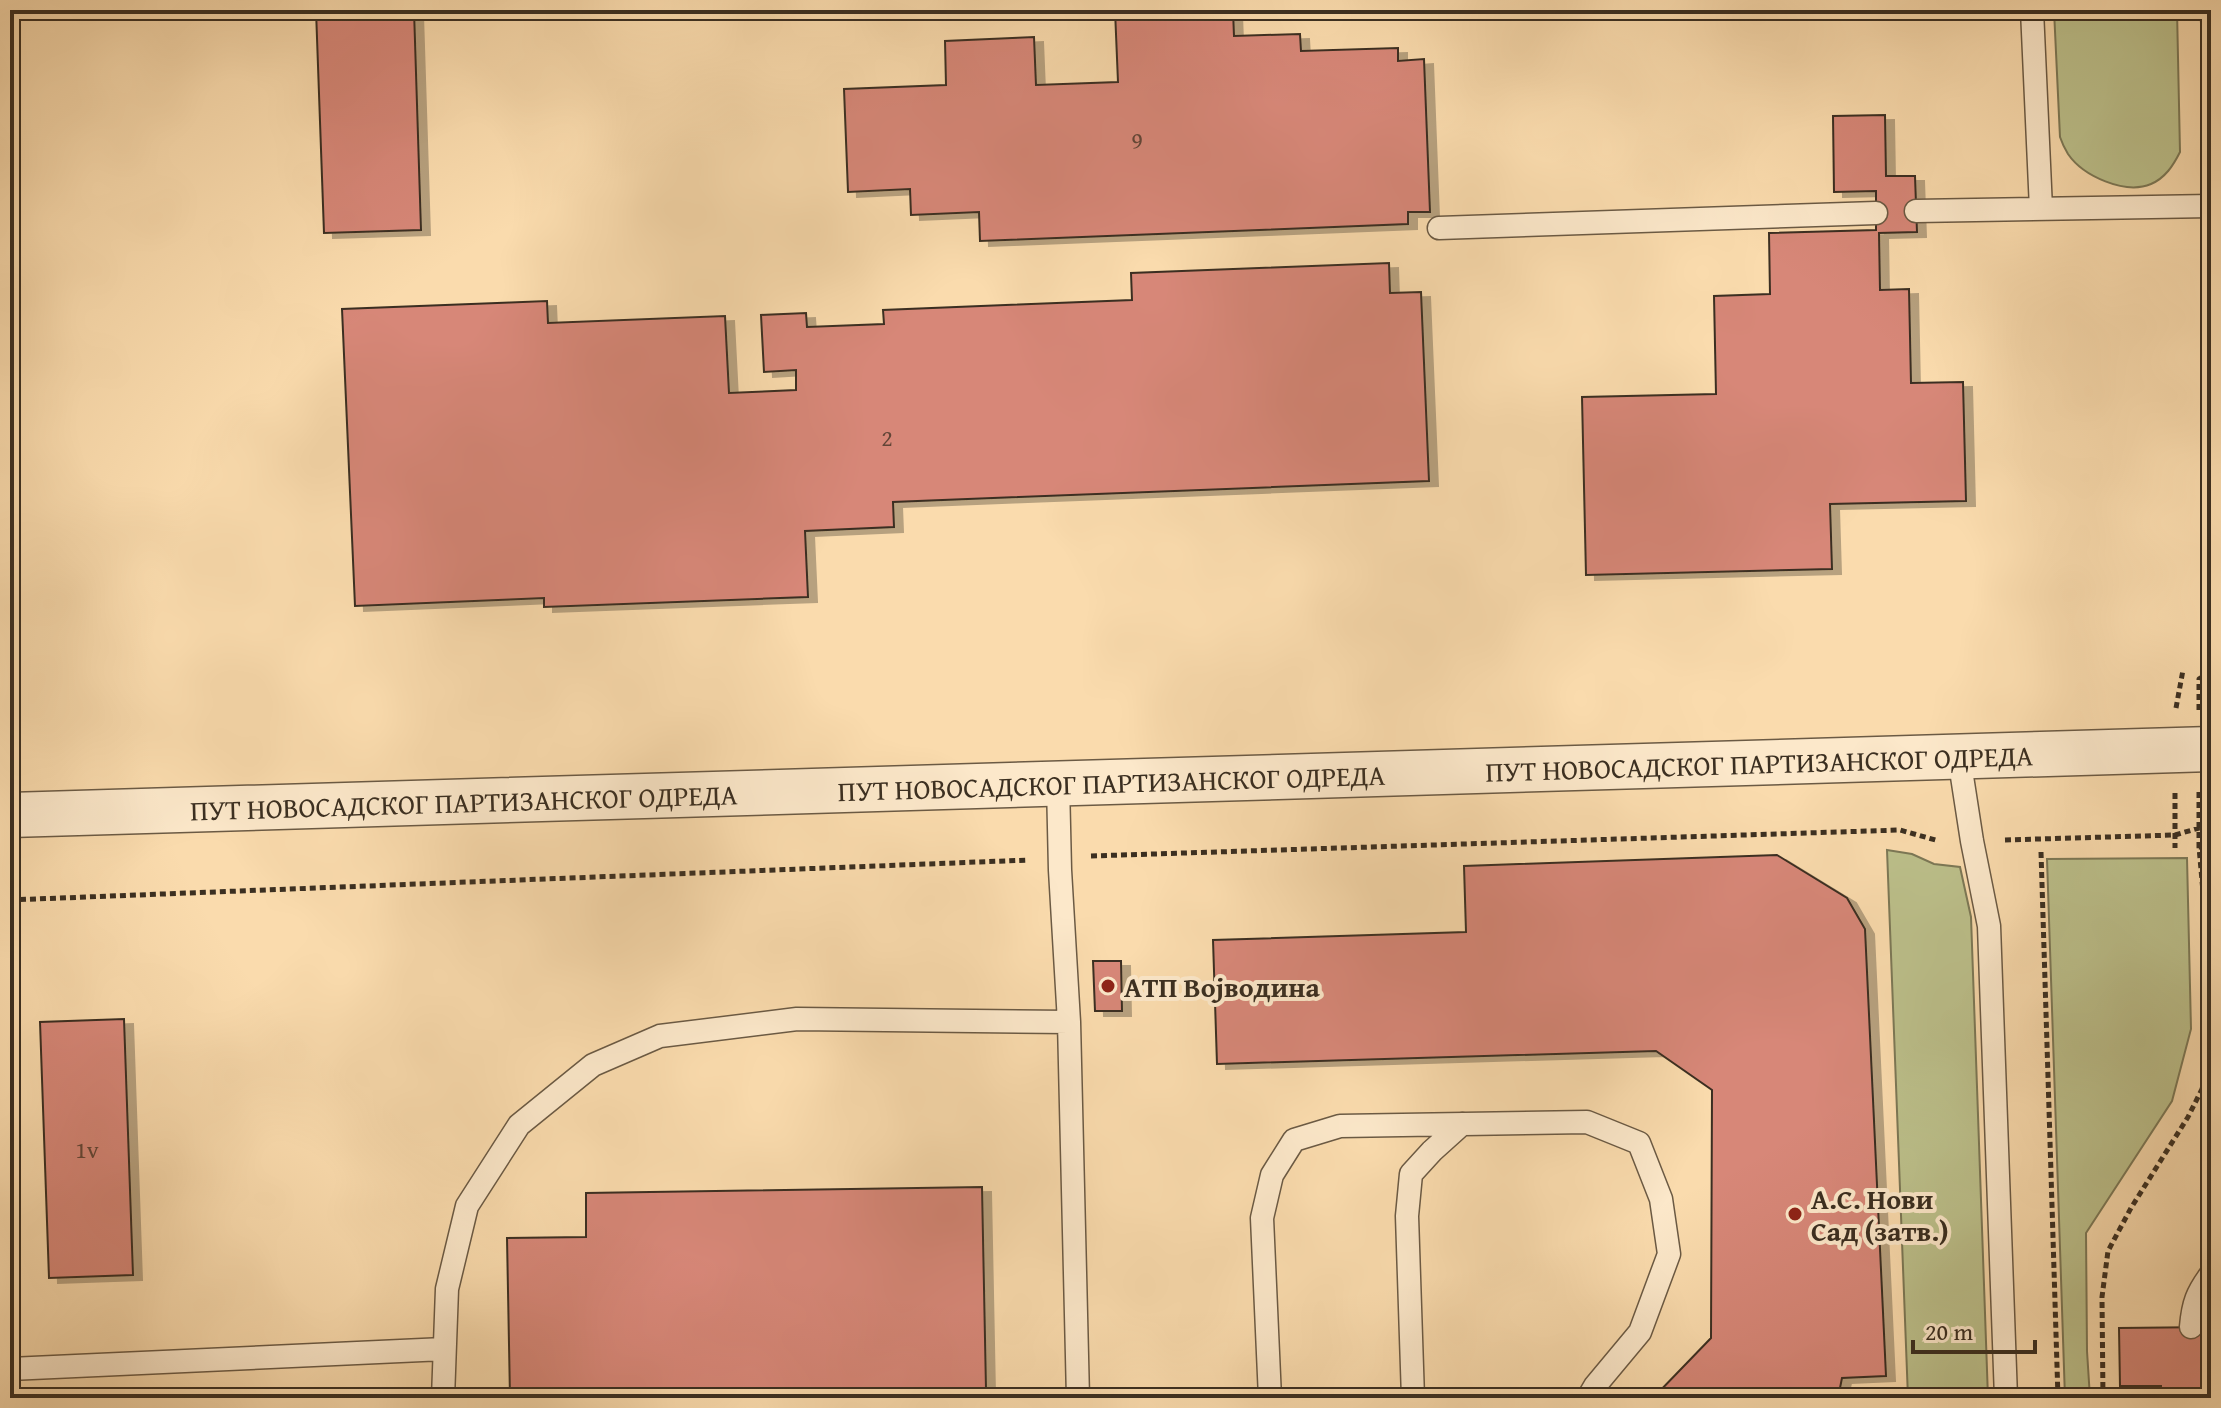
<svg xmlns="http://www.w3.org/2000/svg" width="2221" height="1408" font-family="'Gentium Book Plus',serif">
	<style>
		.green { fill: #bcc08b; stroke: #7c7856; stroke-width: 2 }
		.building { fill: #d78778; stroke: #3b2f21; stroke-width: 2; filter: url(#shadow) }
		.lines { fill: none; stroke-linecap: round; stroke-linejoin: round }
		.service-casing { stroke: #6b5a44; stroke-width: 25 }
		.tertiary-casing { stroke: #6b5a44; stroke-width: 47 }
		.path { stroke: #3b2f21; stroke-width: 5; stroke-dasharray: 6 4; stroke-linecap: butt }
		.service { stroke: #fce8ca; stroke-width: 22 }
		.tertiary { stroke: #fce8ca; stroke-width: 44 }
		.poi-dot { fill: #8f2418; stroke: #fce8ca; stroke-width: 3 }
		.labels { text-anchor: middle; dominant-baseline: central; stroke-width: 8; stroke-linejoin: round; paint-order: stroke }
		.number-label { font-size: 24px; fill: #624537 }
		.street-label { font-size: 28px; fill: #3b2f21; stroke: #fce8ca }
		.poi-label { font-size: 28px; font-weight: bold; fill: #3b2f21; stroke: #fce8ca; text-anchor: start }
	</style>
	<defs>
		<filter id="shadow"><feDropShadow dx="9" dy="5" stdDeviation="0" flood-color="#0004"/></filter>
	</defs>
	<rect width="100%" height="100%" fill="#fadbad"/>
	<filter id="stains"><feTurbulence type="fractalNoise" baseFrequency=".0025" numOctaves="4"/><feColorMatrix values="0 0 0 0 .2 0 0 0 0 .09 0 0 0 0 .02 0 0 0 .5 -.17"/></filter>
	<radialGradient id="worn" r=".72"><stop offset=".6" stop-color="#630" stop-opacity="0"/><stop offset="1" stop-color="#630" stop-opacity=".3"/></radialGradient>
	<path class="green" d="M 2054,10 L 2177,10 L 2180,152 C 2173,166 2165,178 2151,184 C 2125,195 2083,176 2068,154 C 2065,149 2062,143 2060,137 Z
		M 1887,850 L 1912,854 L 1934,864 L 1960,867 L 1971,917 L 1988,1398 L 1908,1398 Z
		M 2187,858 L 2191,1029 L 2172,1101 L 2086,1233 L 2087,1351 L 2090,1398 L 2065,1398 L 2047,859 Z"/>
	<path class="building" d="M 316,10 L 414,10 L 421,230 L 324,233 Z
		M 1115,10 L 1233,10 L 1234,36 L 1300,34 L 1301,51 L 1398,48 L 1398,61 L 1424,59 L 1430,212 L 1408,212 L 1408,224 L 980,241 L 979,212 L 911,215 L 910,189 L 848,192 L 844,89 L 946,85 L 945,41 L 1034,37 L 1036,85 L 1118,82 Z
		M 1885,115 L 1886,176 L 1915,176 L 1917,232 L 1879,233 L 1880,290 L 1909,289 L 1911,383 L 1963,382 L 1966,501 L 1830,504 L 1832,569 L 1586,575 L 1582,397 L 1716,394 L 1714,296 L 1770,294 L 1769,233 L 1876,230 L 1876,191 L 1834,192 L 1833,116 Z
		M 1389,263 L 1390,293 L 1421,292 L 1429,481 L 893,502 L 894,527 L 805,531 L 808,597 L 544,607 L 544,598 L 355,606 L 342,309 L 547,301 L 548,323 L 725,316 L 729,393 L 796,390 L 796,370 L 764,372 L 761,315 L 806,313 L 807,327 L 884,324 L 883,310 L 1132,300 L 1131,273 Z
		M 1777,855 L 1847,898 L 1865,929 L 1886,1376 L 1842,1378 L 1838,1398 L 1653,1398 L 1711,1338 L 1712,1090 L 1656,1051 L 1217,1064 L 1213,940 L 1466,932 L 1464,866 Z
		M 1093,961 L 1121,961 L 1122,1011 L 1095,1011 Z
		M 124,1019 L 133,1275 L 49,1278 L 40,1022 Z
		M 982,1187 L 986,1389 L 510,1397 L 507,1238 L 586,1237 L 586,1193 Z
		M 2211,1327 L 2211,1398 L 2161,1398 L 2161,1386 L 2120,1386 L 2119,1328 Z"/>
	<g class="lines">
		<defs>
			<path id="service" d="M 2032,10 L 2041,209
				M 1916,211 L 2211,206
				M 1439,228 L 1876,213
				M 1959,757 L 1972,841 L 1989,926 L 2006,1398
				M 1058,784 L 1060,870 L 1069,1022 L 1078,1398
				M 2191,1327 C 2193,1303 2197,1293 2211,1274
				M 10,1369 L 444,1349
				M 443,1398 L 447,1289 L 467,1206 L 519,1125 L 593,1065 L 660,1036 L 797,1019 L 1069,1022
				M 1270,1398 L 1262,1218 L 1272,1175 L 1294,1140 L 1340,1126 L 1587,1122 L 1639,1143 L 1661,1199 L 1669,1254 L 1640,1332 L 1595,1386 L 1588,1398
				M 1413,1398 L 1407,1216 L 1411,1174 L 1432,1151 L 1462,1124"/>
			<g id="tertiary">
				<path id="s1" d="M 10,815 L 2211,749"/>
			</g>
		</defs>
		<use href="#service" class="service-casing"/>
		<use href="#tertiary" class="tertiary-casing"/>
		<path class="path" d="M 2202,10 L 2208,175
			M 2210,237 L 2211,260
			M 2210,644 L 2211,644
			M 2176,708 L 2183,670
			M 2199,710 L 2199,679 L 2211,672
			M 2199,792 L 2199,847 L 2211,982
			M 2175,793 L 2175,848
			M 2005,840 L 2175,835 L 2199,828 L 2211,828
			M 2199,847 L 2211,848
			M 2041,852 L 2058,1398
			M 1091,856 L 1900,830 L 1939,841
			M 10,900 L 1029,860
			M 2103,1398 L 2102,1297 L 2108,1251 L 2131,1208 L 2188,1117 L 2202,1089 L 2211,1036"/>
		<use href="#service" class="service"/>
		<use href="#tertiary" class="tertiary"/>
	</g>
	<g class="poi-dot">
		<circle cx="1108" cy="986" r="8"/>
		<circle cx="1795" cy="1214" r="8"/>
	</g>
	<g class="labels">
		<g class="number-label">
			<text x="1137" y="139">9</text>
			<text x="887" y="437">2</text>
			<text x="87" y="1149">1v</text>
		</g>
		<g class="street-label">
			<text stroke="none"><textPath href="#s1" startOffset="1750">ПУТ НОВОСАДСКОГ ПАРТИЗАНСКОГ ОДРЕДА</textPath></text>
			<text stroke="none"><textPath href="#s1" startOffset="1102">ПУТ НОВОСАДСКОГ ПАРТИЗАНСКОГ ОДРЕДА</textPath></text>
			<text stroke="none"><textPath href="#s1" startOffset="454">ПУТ НОВОСАДСКОГ ПАРТИЗАНСКОГ ОДРЕДА</textPath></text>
		</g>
		<g class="poi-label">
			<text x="1124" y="986">АТП Војводина</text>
			<text x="1811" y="1198">А.С. Нови<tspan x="1811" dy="32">Сад (затв.)</tspan></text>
		</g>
	</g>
	<rect width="2221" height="1408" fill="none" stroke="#fadbad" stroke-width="40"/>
	<rect x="12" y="12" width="2197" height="1384" fill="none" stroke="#3b2f21" stroke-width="4"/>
	<rect x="20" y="20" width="2181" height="1368" fill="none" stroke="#3b2f21" stroke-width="2"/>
	<path d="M1913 1340v12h122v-12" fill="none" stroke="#3b2f21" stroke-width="4"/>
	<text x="1925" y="1340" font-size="24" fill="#3b2f21" stroke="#fce8ca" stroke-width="6" paint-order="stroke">20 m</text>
	<rect width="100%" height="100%" filter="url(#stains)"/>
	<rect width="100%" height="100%" fill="url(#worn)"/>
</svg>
